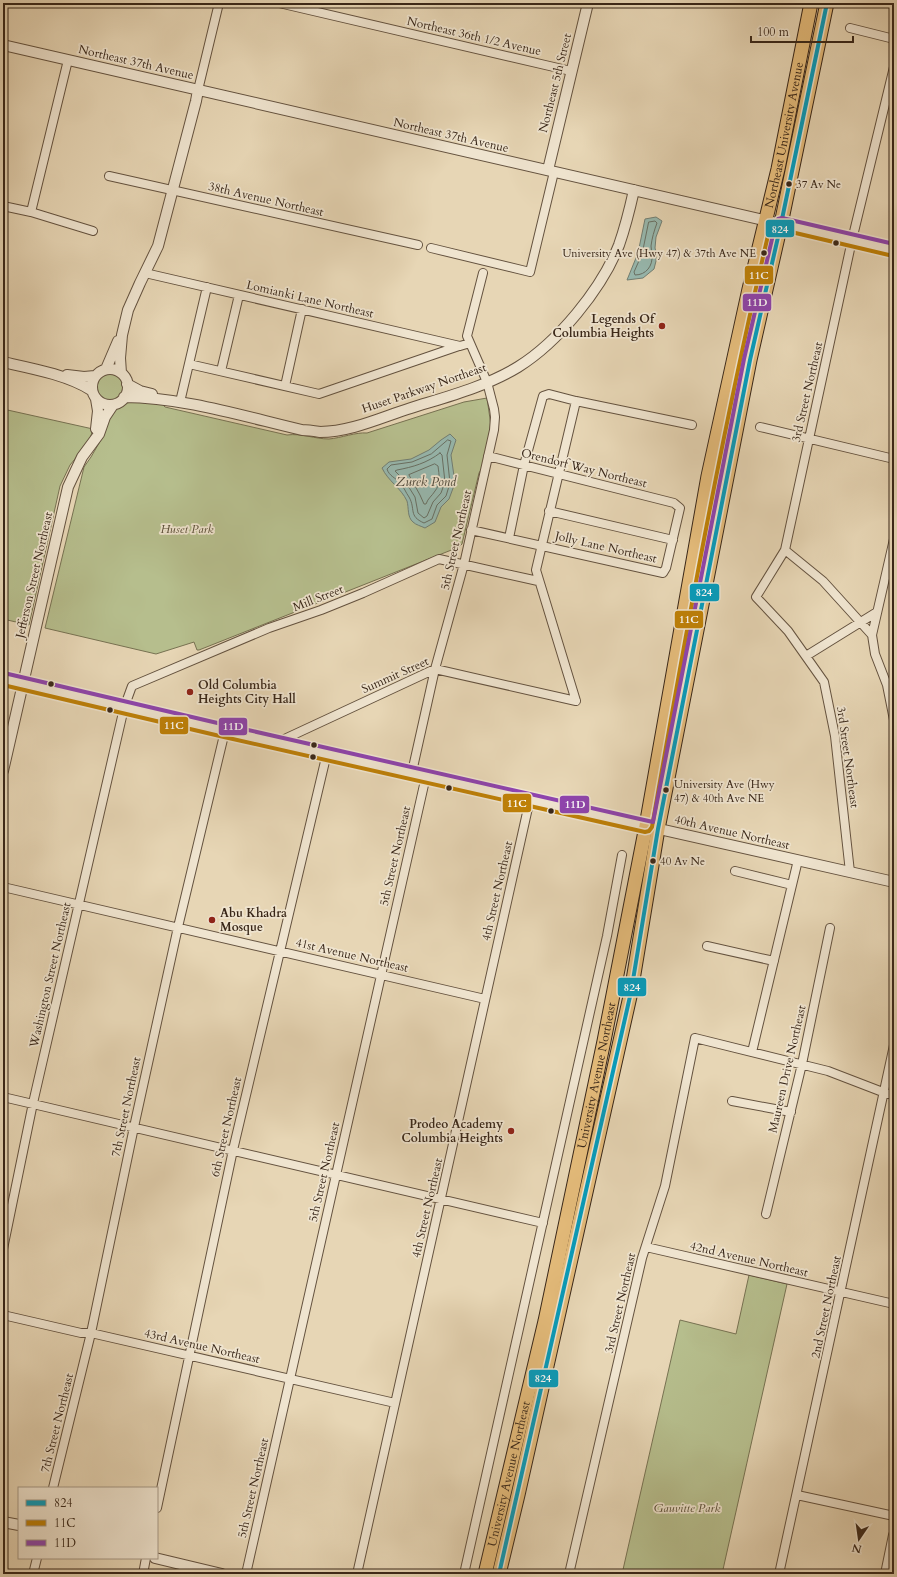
<svg xmlns="http://www.w3.org/2000/svg" width="897" height="1577" font-family="Cardo,serif">
	<style>
		.green { fill: #b6be8d; stroke: #777252 }
		.water { fill: #97b9b0; stroke: #717e73 }
		.lines { fill: none; stroke-linecap: round; stroke-linejoin: round }
		.shore { stroke: #687064; stroke-width: 1 }
		.minor-casing { stroke: #64523f; stroke-width: 10 }
		.tertiary-casing { stroke: #64523f; stroke-width: 12 }
		.primary-casing { stroke: #382618; stroke-width: 15 }
		.minor { stroke: #efe4cf; stroke-width: 8 }
		.tertiary { stroke: #efe4cf; stroke-width: 10 }
		.primary { stroke: #e4bb7a; stroke-width: 13 }
		.bus-1-casing { stroke: #efe4cf; stroke-width: 7 }
		.bus-2-casing { stroke: #efe4cf; stroke-width: 7 }
		.bus-3-casing { stroke: #efe4cf; stroke-width: 7 }
		.bus-1 { stroke: #069cbc; stroke-width: 4 }
		.bus-2 { stroke: #be8007; stroke-width: 4 }
		.bus-3 { stroke: #8e44ad; stroke-width: 4 }
		.bus-dot { fill: #382618; stroke: #efe4cf; stroke-width: 1.5 }
		.poi-dot { fill: #8f2418; stroke: #efe4cf; stroke-width: 1.5 }
		.labels { text-anchor: middle; dominant-baseline: central; stroke-width: 3.5; stroke-linejoin: round; paint-order: stroke }
		.bus-label { font-size: 11px; fill: #382618; stroke: #efe4cf; text-anchor: start }
		.street-label { font-size: 12px; fill: #382618; stroke: #efe4cf }
		.poi-label { font-size: 12px; font-weight: bold; fill: #382618; stroke: #efe4cf; text-anchor: end }
		.park-label { font-size: 12px; font-style: italic; fill: #584c35; stroke: #efe4cf }
		.water-label { font-size: 13px; font-style: italic; fill: #504b3e; stroke: #efe4cf }
		.line-badge { stroke: #efe4cf; stroke-width: 1.5 }
		.badge-label { font-size: 11px; text-anchor: middle; font-weight: bold; fill: #fff }
	</style>
	<rect width="100%" height="100%" fill="#e7d6b5"/>
	<filter id="stains"><feTurbulence type="fractalNoise" baseFrequency=".005" numOctaves="4"/><feColorMatrix values="0 0 0 0 .2 0 0 0 0 .09 0 0 0 0 .02 0 0 0 .5 -.17"/></filter>
	<radialGradient id="worn" r=".72"><stop offset=".6" stop-color="#630" stop-opacity="0"/><stop offset="1" stop-color="#630" stop-opacity=".3"/></radialGradient>
	<path class="green" d="M94 386a15 15 0 1 1 30 0a15 15 0 1 1-30 0Z
		M 487,398 L 491,426 L 482,468 L 479,473 L 462,544 L 459,547 L 199,650 L 197,650 L 194,642 L 156,654 L 45,628 L 84,467 L 91,457 L 102,438 L 108,416 L 115,406 L 135,401 L 162,404 L 165,407 L 287,435 C 301,433 315,439 329,439 C 341,438 356,432 367,433 L 464,402 Z
		M 3,409 L 93,429 L 89,442 L 70,465 L 60,486 L 29,625 L 3,619 Z
		M 749,1275 L 787,1284 L 722,1574 L 622,1574 L 680,1320 L 736,1334 Z"/>
	<path class="water" d="M 656,217 L 662,221 L 656,237 L 655,248 L 656,252 L 656,261 L 654,269 L 643,278 L 627,280 L 638,253 L 645,219 Z
		M 450,434 L 456,440 L 451,455 L 455,483 L 449,499 L 441,507 L 435,522 L 425,528 C 421,526 416,525 413,522 C 407,517 409,508 407,501 C 401,488 388,481 382,468 L 389,462 L 411,459 L 429,450 L 441,440 Z"/>
	<g class="lines">
		<path class="shore" d="M 649,222 L 655,221 L 657,223 C 654,231 652,238 651,246 C 651,249 652,252 652,255 C 653,266 646,275 635,275 L 634,272 L 642,254 Z
			M 448,440 L 451,441 L 447,455 L 450,483 L 446,496 L 437,505 L 432,519 L 424,523 C 408,516 416,509 409,497 C 406,493 404,487 400,483 C 396,478 389,476 387,469 L 391,465 L 412,462 L 431,454 Z
			M 440,453 L 442,455 L 445,482 L 441,493 L 433,502 L 427,516 L 424,518 L 418,513 L 415,497 L 405,481 L 395,471 L 397,470 C 413,467 427,463 440,453 Z
			M 435,464 L 438,466 C 439,474 441,484 435,491 C 432,496 428,498 426,504 L 424,504 L 420,495 L 409,475 Z"/>
		<defs>
			<path id="minor" d="M 279,3 L 571,71
				M 850,28 L 894,39
				M 198,90 L 219,3
				M 109,176 L 418,245
				M 3,206 L 31,212 L 93,231
				M 31,212 L 68,60
				M 431,248 L 530,272 L 554,172
				M 145,273 L 460,346 L 470,343
				M 189,364 L 319,394 L 459,346
				M 221,371 L 239,295
				M 285,386 L 302,309
				M 180,402 L 207,287
				M 760,427 L 894,459
				M 549,511 L 673,540
				M 471,530 L 663,573 L 666,568 L 680,508 L 674,503 L 488,456
				M 509,538 L 524,465 L 543,396 L 549,394 L 576,401 L 692,425
				M 785,550 L 823,581 L 872,635 L 875,654 L 887,685 L 894,720
				M 872,635 L 894,539
				M 806,656 L 877,612
				M 576,701 L 536,570 L 576,401
				M 278,742 L 435,669 L 576,701
				M 412,772 L 435,669 L 464,564 L 494,430 L 495,417 L 494,409 L 487,382 L 467,336 L 483,273
				M 735,871 L 792,885
				M 850,872 L 835,736 L 824,682 L 788,631 L 756,597 L 785,550 L 852,240 L 894,67
				M 3,887 L 485,999
				M 707,946 L 774,961
				M 752,1052 L 798,860
				M 3,1097 L 543,1223
				M 732,1101 L 791,1112
				M 766,1214 L 802,1064 L 830,928
				M 646,1247 L 894,1304
				M 3,1249 L 33,1103 L 124,708 L 132,686 L 269,628 L 321,610 L 363,593 L 439,559 L 538,581
				M 3,1315 L 81,1333 L 91,1333 L 395,1403
				M 53,1488 L 91,1333 L 134,1127 L 178,927 L 225,731
				M 797,1495 L 894,1516
				M 157,1508 L 233,1150 L 327,753
				M 33,1574 L 37,1558
				M 143,1574 L 146,1558
				M 246,1574 L 426,776
				M 357,1574 L 530,799
				M 464,1574 L 607,936 L 622,855
				M 569,1574 L 642,1258 L 665,1186 L 695,1038 L 828,1071 L 880,1091 L 894,1095
				M 779,1574 L 894,1045"/>
			<path id="tertiary" d="M 3,45 L 894,250
				M 548,170 L 588,3
				M 3,362 C 30,368 68,375 91,390
				M92 387a18 18 0 1 1 36 0a18 18 0 1 1-36 0Z
				M 106,369 L 118,341
				M 121,373 L 120,358 L 122,335 L 128,310 L 140,283 L 158,246 L 196,101 L 198,90
				M 67,375 L 84,377 L 95,376
				M 127,384 L 140,391 L 152,394
				M 124,397 C 182,397 246,417 302,430 C 308,430 314,431 320,432 C 351,432 382,417 411,408 C 446,397 485,387 518,367 C 558,342 601,290 619,245 C 625,228 630,208 634,190
				M 96,429 L 98,411 L 96,399
				M 3,679 L 225,731 L 894,882
				M 3,771 L 68,487 L 82,457 L 99,434 L 105,417 L 113,405
				M 3,1522 L 19,1525
				M 155,1558 L 222,1574
				M 886,1574 L 894,1535"/>
			<g id="primary">
				<path id="s1" d="M 485,1574 L 545,1321 L 604,1041 L 646,826 L 708,476 L 749,289 L 778,169 L 811,3"/>
				<path d="M 499,1574 L 518,1495 L 631,992 L 658,829 L 750,360 L 781,224 L 827,3"/>
			</g>
		</defs>
		<use href="#minor" class="minor-casing"/>
		<use href="#tertiary" class="tertiary-casing"/>
		<use href="#primary" class="primary-casing"/>
		<use href="#minor" class="minor"/>
		<use href="#tertiary" class="tertiary"/>
		<use href="#primary" class="primary"/>
		<defs>
			<path id="bus-1" d="M 499,1574 L 631,992 L 658,829 L 750,360 L 781,224 L 827,3"/>
			<path id="bus-2" d="M 3,685 L 224,737 L 645,832 L 649,831 L 652,827 C 687,626 723,426 770,227 L 893,256"/>
			<path id="bus-3" d="M 4,673 L 226,725 L 653,822 L 744,359 L 776,222 L 778,219 L 782,218 L 894,244"/>
		</defs>
		<use href="#bus-1" class="bus-1-casing"/>
		<use href="#bus-2" class="bus-2-casing"/>
		<use href="#bus-3" class="bus-3-casing"/>
		<use href="#bus-1" class="bus-1"/>
		<use href="#bus-2" class="bus-2"/>
		<use href="#bus-3" class="bus-3"/>
	</g>
	<g class="bus-dot">
		<circle cx="789" cy="184" r="3.5"/>
		<circle cx="836" cy="243" r="3.5"/>
		<circle cx="764" cy="253" r="3.5"/>
		<circle cx="51" cy="684" r="3.5"/>
		<circle cx="110" cy="710" r="3.5"/>
		<circle cx="314" cy="745" r="3.5"/>
		<circle cx="313" cy="757" r="3.5"/>
		<circle cx="449" cy="788" r="3.5"/>
		<circle cx="666" cy="790" r="3.5"/>
		<circle cx="551" cy="811" r="3.5"/>
		<circle cx="653" cy="861" r="3.5"/>
	</g>
	<g class="poi-dot">
		<circle cx="662" cy="326" r="4"/>
		<circle cx="190" cy="692" r="4"/>
		<circle cx="212" cy="920" r="4"/>
		<circle cx="511" cy="1131" r="4"/>
	</g>
	<g class="labels">
		<g class="bus-label">
			<text x="796" y="184">37 Av Ne</text>
			<text x="756" y="253" text-anchor="end">University Ave (Hwy 47) &amp; 37th Ave NE</text>
			<text x="674" y="784">University Ave (Hwy<tspan x="674" dy="14">47) &amp; 40th Ave NE</tspan></text>
			<text x="660" y="861">40 Av Ne</text>
		</g>
		<g class="street-label">
			<text transform="translate(474 36) rotate(13)">Northeast 36th 1/2 Avenue</text>
			<text transform="translate(136 62) rotate(13)">Northeast 37th Avenue</text>
			<text transform="translate(555 83) rotate(-76)">Northeast 5th Street</text>
			<text transform="translate(451 135) rotate(13)">Northeast 37th Avenue</text>
			<text stroke="none"><textPath href="#s1" startOffset="1470">Northeast University Avenue</textPath></text>
			<text transform="translate(266 199) rotate(13)">38th Avenue Northeast</text>
			<text transform="translate(310 299) rotate(13)">Lomianki Lane Northeast</text>
			<text transform="translate(424 388) rotate(-19)">Huset Parkway Northeast</text>
			<text transform="translate(807 392) rotate(-77)">3rd Street Northeast</text>
			<text transform="translate(584 468) rotate(14)">Orendorf Way Northeast</text>
			<text transform="translate(456 540) rotate(-77)">5th Street Northeast</text>
			<text transform="translate(606 547) rotate(13)">Jolly Lane Northeast</text>
			<text transform="translate(34 575) rotate(-77)">Jefferson Street Northeast</text>
			<text transform="translate(318 598) rotate(-21)">Mill Street</text>
			<text transform="translate(395 675) rotate(-24)">Summit Street</text>
			<text transform="translate(848 757) rotate(82)">3rd Street Northeast</text>
			<text transform="translate(732 832) rotate(13)">40th Avenue Northeast</text>
			<text transform="translate(395 856) rotate(-77)">5th Street Northeast</text>
			<text transform="translate(497 891) rotate(-77)">4th Street Northeast</text>
			<text transform="translate(352 955) rotate(13)">41st Avenue Northeast</text>
			<text transform="translate(50 975) rotate(-77)">Washington Street Northeast</text>
			<text transform="translate(787 1069) rotate(-77)">Maureen Drive Northeast</text>
			<text stroke="none"><textPath href="#s1" startOffset="511">University Avenue Northeast</textPath></text>
			<text transform="translate(126 1107) rotate(-78)">7th Street Northeast</text>
			<text transform="translate(226 1127) rotate(-77)">6th Street Northeast</text>
			<text transform="translate(324 1172) rotate(-77)">5th Street Northeast</text>
			<text transform="translate(427 1208) rotate(-77)">4th Street Northeast</text>
			<text transform="translate(749 1259) rotate(13)">42nd Avenue Northeast</text>
			<text transform="translate(620 1303) rotate(-77)">3rd Street Northeast</text>
			<text transform="translate(826 1307) rotate(-78)">2nd Street Northeast</text>
			<text transform="translate(202 1346) rotate(13)">43rd Avenue Northeast</text>
			<text transform="translate(57 1423) rotate(-76)">7th Street Northeast</text>
			<text stroke="none"><textPath href="#s1" startOffset="103">University Avenue Northeast</textPath></text>
			<text transform="translate(253 1488) rotate(-77)">5th Street Northeast</text>
		</g>
		<g class="poi-label">
			<text x="654" y="319">Legends Of<tspan x="654" dy="14">Columbia Heights</tspan></text>
			<text x="198" y="685" text-anchor="start">Old Columbia<tspan x="198" dy="14">Heights City Hall</tspan></text>
			<text x="220" y="913" text-anchor="start">Abu Khadra<tspan x="220" dy="14">Mosque</tspan></text>
			<text x="503" y="1124">Prodeo Academy<tspan x="503" dy="14">Columbia Heights</tspan></text>
		</g>
		<g class="park-label">
			<text x="187" y="529">Huset Park</text>
			<text x="687" y="1508">Gauvitte Park</text>
		</g>
		<g class="water-label">
			<text x="426" y="482">Zurek Pond</text>
		</g>
	</g>
	<g class="line-badge">
		<rect x="765" y="219" width="30" height="19" rx="4" fill="#069cbc"/>
		<rect x="744" y="265" width="30" height="20" rx="4" fill="#be8007"/>
		<rect x="742" y="293" width="30" height="19" rx="4" fill="#8e44ad"/>
		<rect x="689" y="583" width="31" height="19" rx="4" fill="#069cbc"/>
		<rect x="674" y="610" width="30" height="19" rx="4" fill="#be8007"/>
		<rect x="159" y="716" width="30" height="19" rx="4" fill="#be8007"/>
		<rect x="218" y="717" width="30" height="19" rx="4" fill="#8e44ad"/>
		<rect x="502" y="793" width="30" height="20" rx="4" fill="#be8007"/>
		<rect x="559" y="795" width="31" height="19" rx="4" fill="#8e44ad"/>
		<rect x="617" y="977" width="30" height="20" rx="4" fill="#069cbc"/>
		<rect x="528" y="1369" width="31" height="19" rx="4" fill="#069cbc"/>
	</g>
	<g class="badge-label">
		<text x="780" y="233">824</text>
		<text x="759" y="279">11C</text>
		<text x="757" y="306">11D</text>
		<text x="704" y="596">824</text>
		<text x="689" y="623">11C</text>
		<text x="174" y="729">11C</text>
		<text x="233" y="730">11D</text>
		<text x="517" y="807">11C</text>
		<text x="575" y="808">11D</text>
		<text x="632" y="991">824</text>
		<text x="543" y="1382">824</text>
	</g>
	<rect width="897" height="1577" fill="none" stroke="#e7d6b5" stroke-width="16"/>
	<rect x="4" y="4" width="889" height="1569" fill="none" stroke="#382618" stroke-width="2"/>
	<rect x="8" y="8" width="881" height="1561" fill="none" stroke="#382618"/>
	<rect x="18" y="1487" width="140" height="72" fill="#efe4cf" stroke="#a69886"/>
	<rect x="26" y="1500" width="20" height="6" fill="#069cbc" stroke="#a69886"/>
	<text x="54" y="1507" font-size="12" fill="#382618">824</text>
	<rect x="26" y="1520" width="20" height="6" fill="#be8007" stroke="#a69886"/>
	<text x="54" y="1527" font-size="12" fill="#382618">11C</text>
	<rect x="26" y="1540" width="20" height="6" fill="#8e44ad" stroke="#a69886"/>
	<text x="54" y="1547" font-size="12" fill="#382618">11D</text>
	<g transform="translate(859 1539) rotate(193)" stroke="#efe4cf" stroke-width="3" paint-order="stroke">
	<path d="M0-3L7 15L0 10L-7 15Z" fill="#382618"/>
	<text y="-6" font-size="11" font-weight="bold" text-anchor="middle" fill="#382618">N</text>
	</g>
	<path d="M751 36v6h102v-6" fill="none" stroke="#382618" stroke-width="2"/>
	<text x="757" y="36" font-size="12" fill="#382618" stroke="#efe4cf" stroke-width="3" paint-order="stroke">100 m</text>
	<rect width="100%" height="100%" filter="url(#stains)"/>
	<rect width="100%" height="100%" fill="url(#worn)"/>
</svg>
